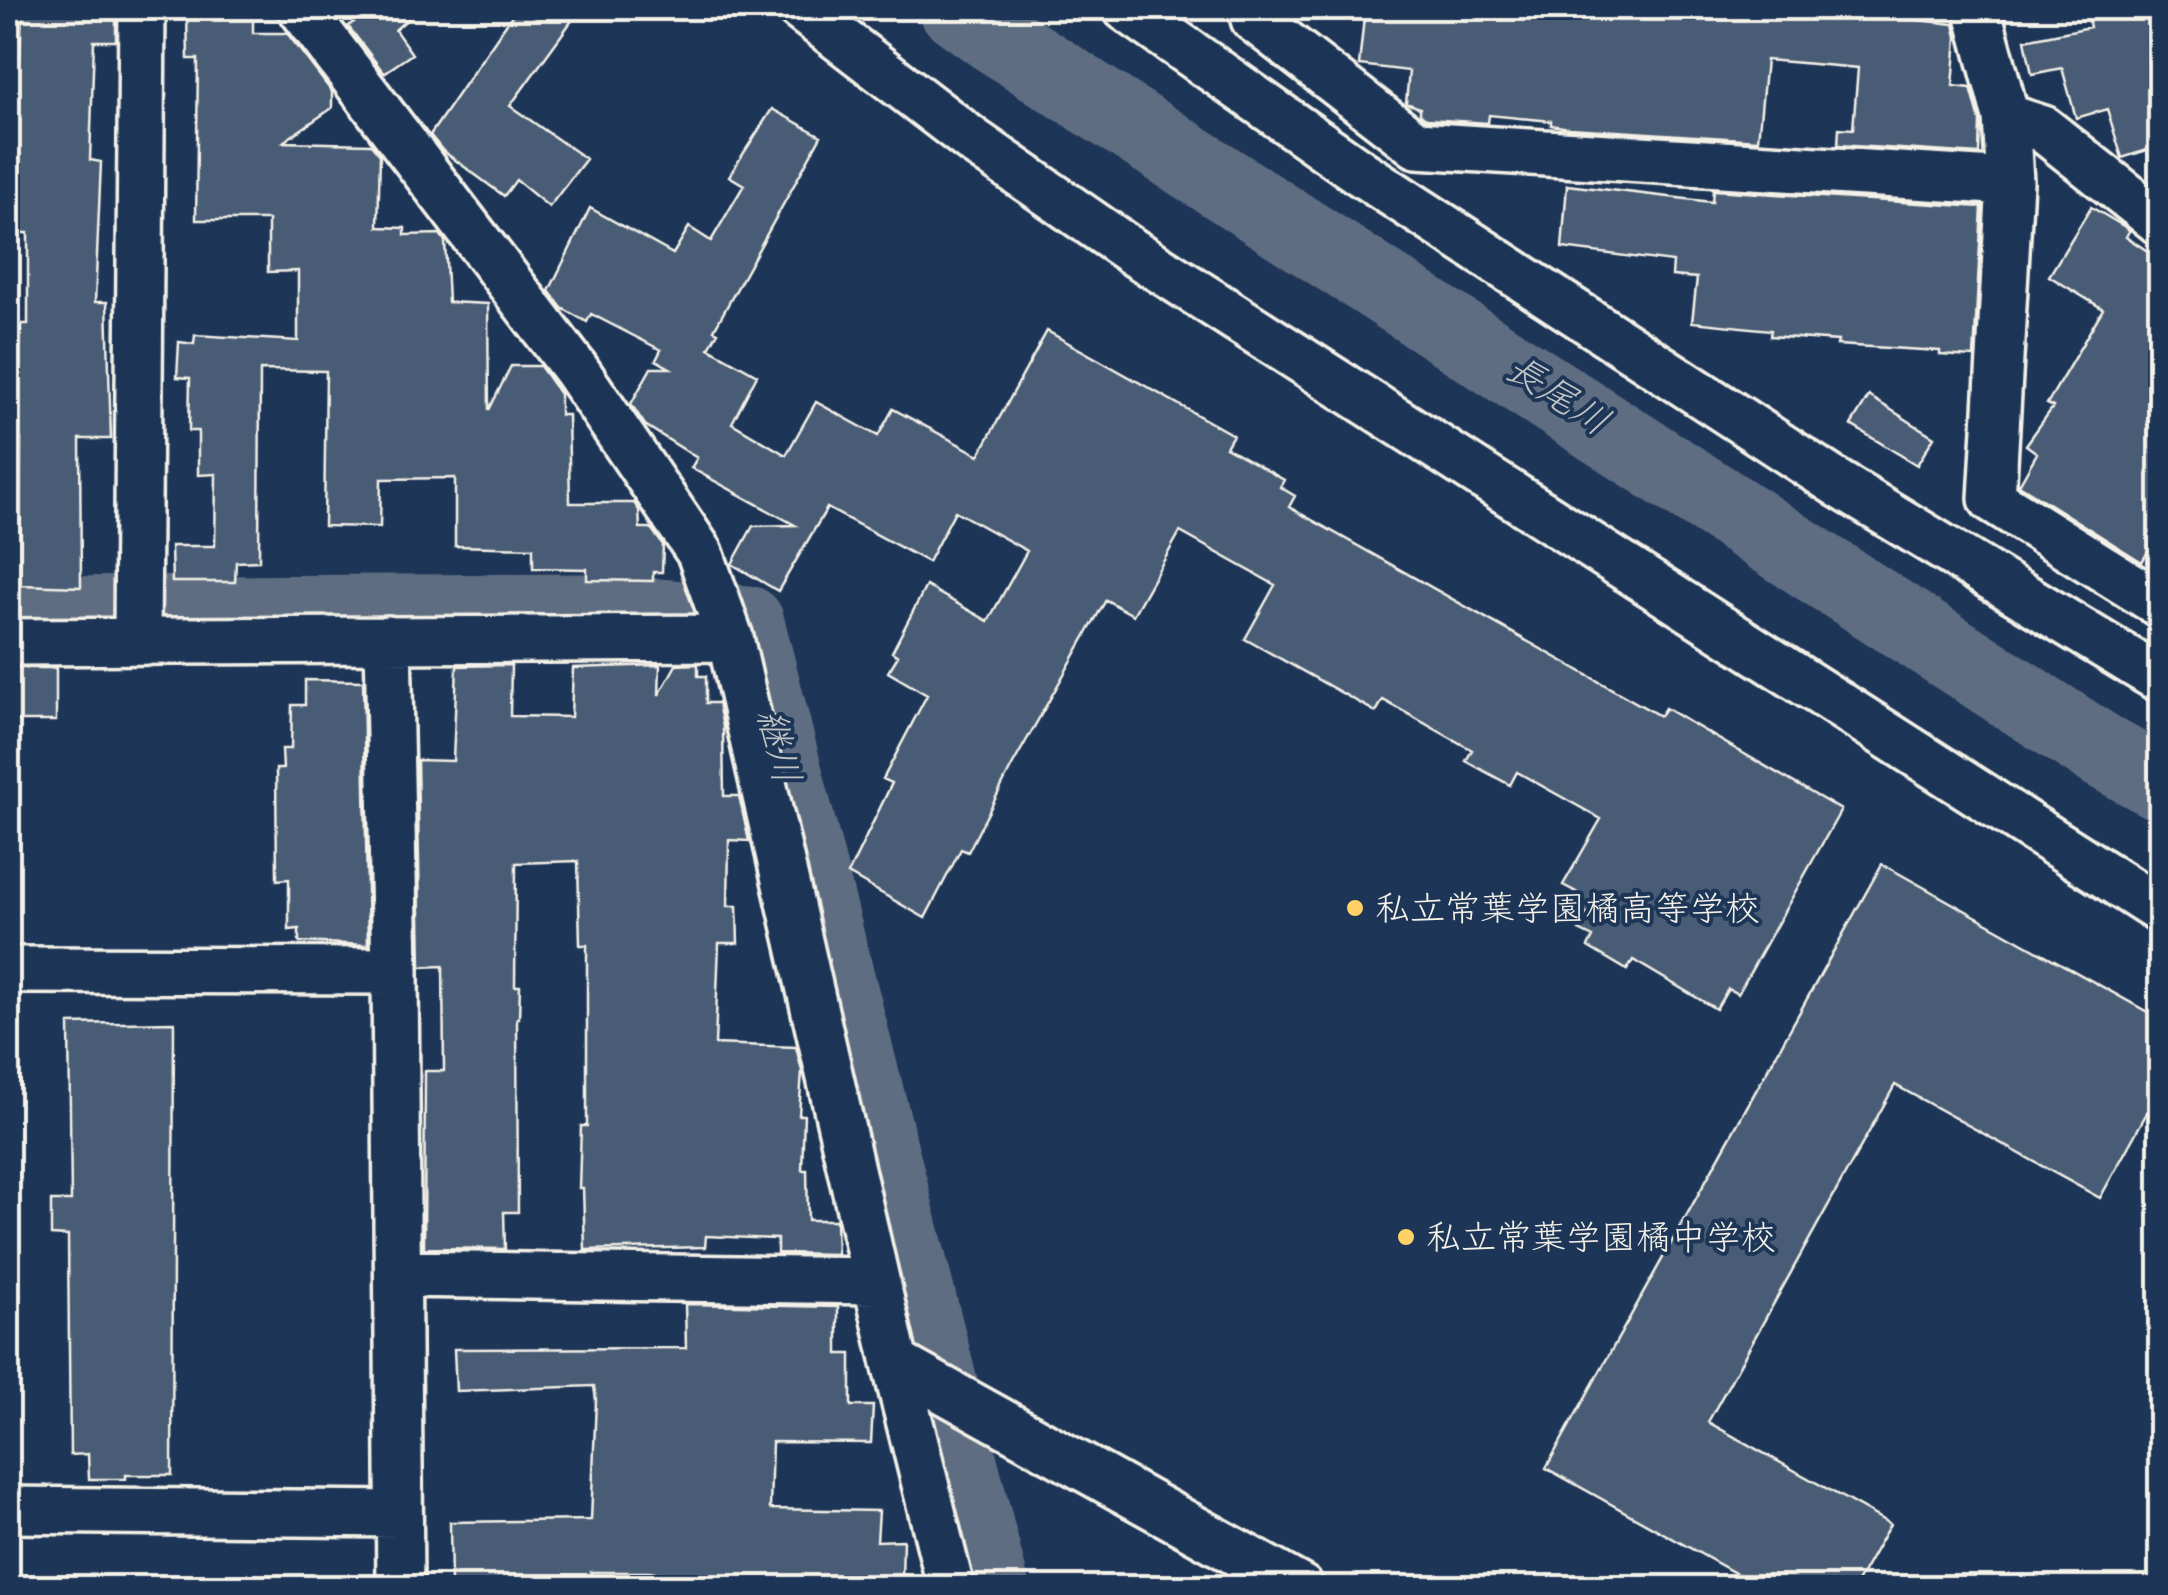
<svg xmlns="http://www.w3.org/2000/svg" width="2168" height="1595" font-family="Sriracha,'Klee One',sans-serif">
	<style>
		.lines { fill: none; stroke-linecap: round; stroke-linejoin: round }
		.river { stroke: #5e6d82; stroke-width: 75 }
		.building { fill: #485b74; stroke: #f4f1e8; stroke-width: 2.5 }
		.street-casing { stroke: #f4f1e8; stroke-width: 52 }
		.street { stroke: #1d3557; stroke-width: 45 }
		.poi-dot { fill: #ffd166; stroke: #1d3557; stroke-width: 4 }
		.labels { text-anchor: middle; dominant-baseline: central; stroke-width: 8; stroke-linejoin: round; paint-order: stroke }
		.poi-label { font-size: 35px; fill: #f4f1e8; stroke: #1d3557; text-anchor: start }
		.water-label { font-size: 38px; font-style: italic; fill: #c0c3c4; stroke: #1d3557 }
	</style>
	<rect width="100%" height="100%" fill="#1d3557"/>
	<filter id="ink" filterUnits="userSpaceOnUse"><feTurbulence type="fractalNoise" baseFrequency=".01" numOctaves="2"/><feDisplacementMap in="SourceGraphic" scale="20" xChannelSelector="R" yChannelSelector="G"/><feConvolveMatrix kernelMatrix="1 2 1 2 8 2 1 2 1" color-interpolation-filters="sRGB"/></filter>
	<g filter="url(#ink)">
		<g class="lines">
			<path class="river" d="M 956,8 L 993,35 L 2104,752 L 2160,783
				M 8,614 L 592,611 L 747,623 L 992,1588"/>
		</g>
		<path class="building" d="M 22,8 L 116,8 L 116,41 L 94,41 L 90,160 L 101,162 L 95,302 L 107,302 L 111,439 L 80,439 L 81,587 L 20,585 L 21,439 L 17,439 L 21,324 L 28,324 L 28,233 L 16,233 L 14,104 L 8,103 L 8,59 L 20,59 Z
			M 198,8 L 253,8 L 253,33 L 287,33 L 332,92 L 332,108 L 283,142 L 371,144 L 380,155 L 378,227 L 405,228 L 405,235 L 440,234 L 445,241 L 448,302 L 488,304 L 489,410 L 511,366 L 540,366 L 560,394 L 560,415 L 568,415 L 570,503 L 634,503 L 639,510 L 640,528 L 651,528 L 663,545 L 662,572 L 653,572 L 653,581 L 587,580 L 587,569 L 533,568 L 533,548 L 455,546 L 455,478 L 381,479 L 380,527 L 324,526 L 326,371 L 260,370 L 259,561 L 236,562 L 235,582 L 172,582 L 171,546 L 215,546 L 216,474 L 198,475 L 198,431 L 189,431 L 190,378 L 177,377 L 179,342 L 194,344 L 195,335 L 298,341 L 298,271 L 268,272 L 268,220 L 196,220 L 198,59 L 188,59 L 187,14 L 198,13 Z
			M 375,8 L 420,8 L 395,30 L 412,54 L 384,73 L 348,26 Z
			M 517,8 L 581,8 L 510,106 L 586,159 L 549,207 L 516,180 L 504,196 L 443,151 L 430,135 Z
			M 1365,8 L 1837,8 L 1836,11 L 1954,24 L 1957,37 L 1953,86 L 1971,88 L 1980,121 L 1979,154 L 1838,145 L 1839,128 L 1853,129 L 1858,68 L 1766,60 L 1758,140 L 1569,128 L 1551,125 L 1551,121 L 1489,115 L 1488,123 L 1427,119 L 1420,114 L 1420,108 L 1406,103 L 1409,71 L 1359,65 Z
			M 2085,8 L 2160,8 L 2160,146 L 2122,158 L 2107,109 L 2076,118 L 2062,68 L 2032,74 L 2025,40 L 2090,27 Z
			M 772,109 L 821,136 L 714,330 L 718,332 L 709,348 L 757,375 L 732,423 L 786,455 L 816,402 L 878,436 L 893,409 L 979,455 L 1047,331 L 1233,435 L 1226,447 L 1284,480 L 1280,487 L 1295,496 L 1289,507 L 1660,716 L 1665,708 L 1841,810 L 1738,994 L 1728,989 L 1716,1009 L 1633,960 L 1627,970 L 1588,947 L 1593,937 L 1579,930 L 1588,914 L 1573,905 L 1580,894 L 1563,885 L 1601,819 L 1517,772 L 1510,785 L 1466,761 L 1472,750 L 1383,700 L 1376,712 L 1245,639 L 1275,585 L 1180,532 L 1133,615 L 1106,600 L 1012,766 L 968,852 L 961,849 L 925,918 L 848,874 L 892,783 L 883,779 L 927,695 L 888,672 L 898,656 L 892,652 L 926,586 L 988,621 L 1027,551 L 955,511 L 928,562 L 827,508 L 778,591 L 732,564 L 753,526 L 795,525 L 691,468 L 697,458 L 645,425 L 631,404 L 651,368 L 670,368 L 656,360 L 661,350 L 591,314 L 587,322 L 562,308 L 549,291 L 590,208 L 673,254 L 689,227 L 711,241 L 744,185 L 729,176 Z
			M 1567,185 L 1712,202 L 1713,190 L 1982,207 L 1974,357 L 1940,355 L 1940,351 L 1837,345 L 1838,341 L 1770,336 L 1771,330 L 1692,322 L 1697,278 L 1672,276 L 1673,262 L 1562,248 Z
			M 2091,207 L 2125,227 L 2129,231 L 2126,237 L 2160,259 L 2160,531 L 2142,562 L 2019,485 L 2037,453 L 2026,445 L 2053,407 L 2047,404 L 2103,309 L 2049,276 Z
			M 1869,396 L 1934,437 L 1917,465 L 1851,425 Z
			M 698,664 L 698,676 L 706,676 L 706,703 L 718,703 L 723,727 L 724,796 L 739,796 L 749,841 L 729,840 L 728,906 L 737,906 L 738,943 L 719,943 L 715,1044 L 796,1047 L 802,1071 L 799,1115 L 804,1115 L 802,1170 L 807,1170 L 808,1220 L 836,1220 L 837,1254 L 777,1253 L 777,1239 L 706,1236 L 705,1247 L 585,1250 L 583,1188 L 579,1188 L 581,1126 L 587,1126 L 587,945 L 580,945 L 578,861 L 516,863 L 515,986 L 520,986 L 519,1018 L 517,1018 L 518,1212 L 504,1212 L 505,1249 L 424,1248 L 425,1071 L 444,1071 L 443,966 L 421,967 L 417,760 L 453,761 L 457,666 L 511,665 L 510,716 L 571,717 L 573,668 L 660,665 L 659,695 L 676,665 Z
			M 8,668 L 56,668 L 56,721 L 8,721 Z
			M 305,680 L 363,681 L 368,945 L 299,942 L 299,929 L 289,930 L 289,879 L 277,880 L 276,769 L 283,769 L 282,749 L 291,749 L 292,705 L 305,705 Z
			M 1882,864 L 2160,1019 L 2160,1089 L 2100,1198 L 1895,1085 L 1708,1422 L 1890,1524 L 1854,1588 L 1762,1588 L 1546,1468 Z
			M 174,1022 L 172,1475 L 126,1475 L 126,1479 L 89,1479 L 88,1454 L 70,1455 L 68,1236 L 51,1235 L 51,1201 L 71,1201 L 69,1024 Z
			M 685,1304 L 838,1307 L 838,1354 L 851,1354 L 851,1406 L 873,1406 L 871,1443 L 772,1442 L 770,1509 L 879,1511 L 877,1541 L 903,1540 L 902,1582 L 736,1585 L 701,1582 L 702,1577 L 655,1578 L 655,1572 L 591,1572 L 591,1583 L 451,1584 L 450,1522 L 591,1520 L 596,1400 L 594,1386 L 456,1391 L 454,1349 L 686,1348 Z"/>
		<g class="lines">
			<defs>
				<path id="street" d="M 301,8 L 576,370 L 700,553 L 730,638 L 895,1363 L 951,1588
					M 800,8 L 973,141 L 1130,250 L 2160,910
					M 1126,8 L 1361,173 L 1840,485 L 2160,679
					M 1256,8 L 1254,19 L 1417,145 L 2010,182
					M 1977,8 L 2006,117 L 2010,182 L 1992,499 L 2160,604
					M 2006,117 L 2043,129 L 2160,222
					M 388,639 L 395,971
					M 137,640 L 142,8
					M 8,642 L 730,638
					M 8,970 L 395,971 L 400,1588
					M 398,1274 L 876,1281
					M 895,1363 L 1301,1588
					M 8,1510 L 399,1514"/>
			</defs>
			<use href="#street" class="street-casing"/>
			<use href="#street" class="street"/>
		</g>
	</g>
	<g class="poi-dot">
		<circle cx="1355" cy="908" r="10"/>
		<circle cx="1406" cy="1237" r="10"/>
	</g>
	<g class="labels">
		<g class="poi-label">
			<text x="1375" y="908">私立常葉学園橘高等学校</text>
			<text x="1426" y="1237">私立常葉学園橘中学校</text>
		</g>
		<g class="water-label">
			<text transform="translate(1558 395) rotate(33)">長尾川</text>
			<text transform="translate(779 746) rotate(76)">継川</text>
		</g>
	</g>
	<rect width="2168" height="1595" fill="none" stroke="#1d3557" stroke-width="40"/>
	<rect x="20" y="20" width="2128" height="1555" fill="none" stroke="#f4f1e8" stroke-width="4" filter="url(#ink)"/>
</svg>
